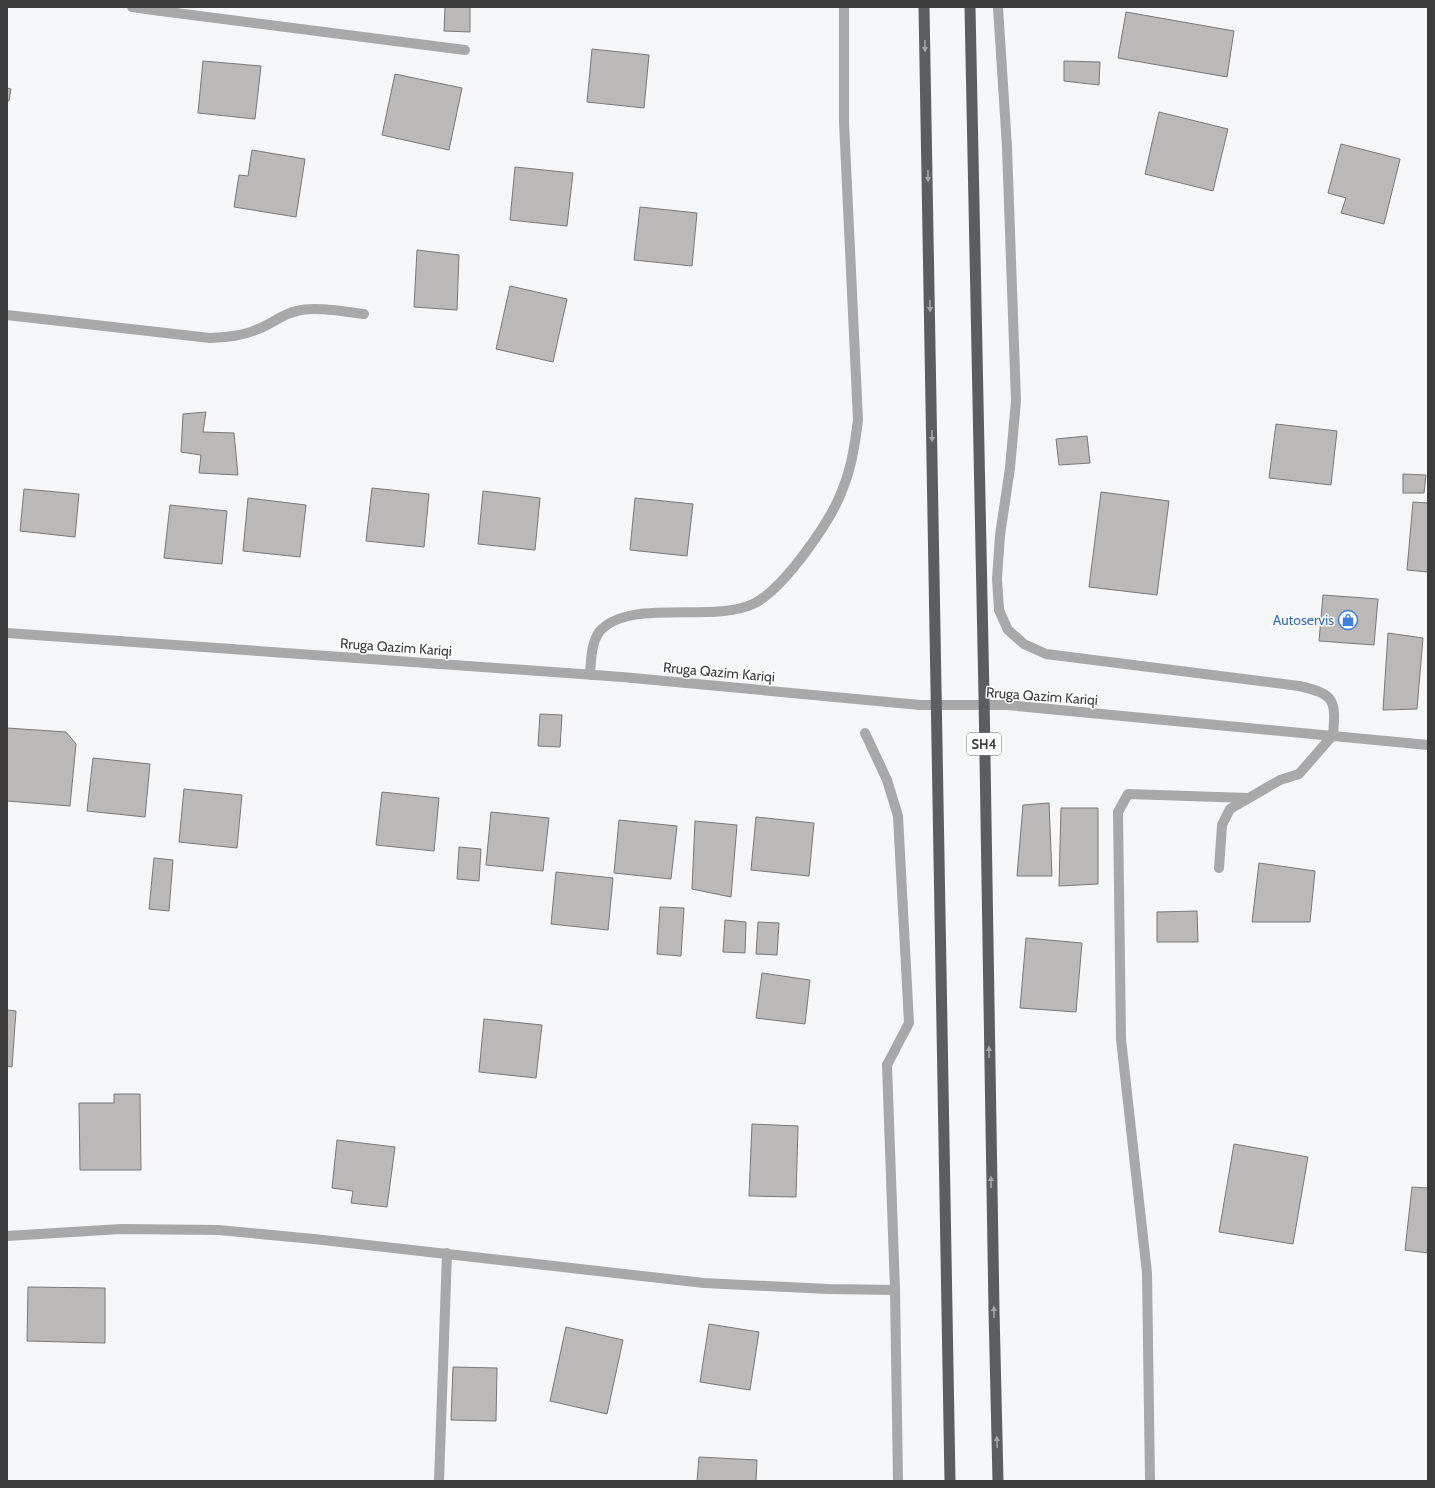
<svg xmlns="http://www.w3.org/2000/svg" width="1435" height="1488" font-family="Cabin,sans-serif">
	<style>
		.building { fill: #bab9b7; stroke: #797877 }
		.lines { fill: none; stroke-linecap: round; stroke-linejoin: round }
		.service { stroke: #a8a8a9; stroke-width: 10 }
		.minor { stroke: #a8a8a9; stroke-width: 10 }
		.tertiary { stroke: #a8a8a9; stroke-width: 10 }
		.trunk { stroke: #5c5d5e; stroke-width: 11 }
		.oneway { fill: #a5a6a6 }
		.labels { text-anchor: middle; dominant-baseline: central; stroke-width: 3; stroke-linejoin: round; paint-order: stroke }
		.shield { fill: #fff; stroke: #767677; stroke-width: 1 }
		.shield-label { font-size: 13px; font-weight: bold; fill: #3c3c3d }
		.shop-label { font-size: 14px; fill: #366cbe; stroke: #fff; text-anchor: end }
		.street-label { font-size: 14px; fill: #3c3c3d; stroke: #fff }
	</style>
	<rect width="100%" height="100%" fill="#f5f6f8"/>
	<path class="building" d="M 445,7 L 470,7 L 470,32 L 444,31 Z
		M 1126,12 L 1234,31 L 1227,77 L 1118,58 Z
		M 592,49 L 649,55 L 644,108 L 587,102 Z
		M 203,61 L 261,66 L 255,119 L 198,113 Z
		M 1064,61 L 1100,62 L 1099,85 L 1064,81 Z
		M 395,74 L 462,88 L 449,150 L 382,135 Z
		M 7,88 L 11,89 L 9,101 L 7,101 Z
		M 1159,112 L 1228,129 L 1213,191 L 1145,174 Z
		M 1341,144 L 1400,159 L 1384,224 L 1341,213 L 1346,198 L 1328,193 Z
		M 252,150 L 305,159 L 296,217 L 234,207 L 239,175 L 248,176 Z
		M 515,167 L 573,173 L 567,226 L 510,220 Z
		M 640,207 L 697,213 L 692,266 L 634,260 Z
		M 417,250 L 459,255 L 457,310 L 414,307 Z
		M 510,286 L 567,299 L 553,362 L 496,349 Z
		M 206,412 L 203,432 L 234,433 L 238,475 L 199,473 L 201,455 L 181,452 L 183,414 Z
		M 1276,424 L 1337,431 L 1331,485 L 1269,478 Z
		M 1087,436 L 1090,463 L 1059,465 L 1056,439 Z
		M 1403,474 L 1426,475 L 1424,493 L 1403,493 Z
		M 372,488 L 429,494 L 424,547 L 366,541 Z
		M 24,489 L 79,494 L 75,537 L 20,531 Z
		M 483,491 L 540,498 L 535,550 L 478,544 Z
		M 1101,492 L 1169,501 L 1157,595 L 1089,587 Z
		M 248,498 L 306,505 L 300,557 L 243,551 Z
		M 635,498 L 693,504 L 687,556 L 630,550 Z
		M 1413,502 L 1428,503 L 1428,572 L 1407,570 Z
		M 170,505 L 227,511 L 222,564 L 164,558 Z
		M 1323,595 L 1378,599 L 1374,645 L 1319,641 Z
		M 1388,633 L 1423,638 L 1417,709 L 1383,710 Z
		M 540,714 L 562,715 L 560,747 L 538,746 Z
		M 7,728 L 66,732 L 76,744 L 70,806 L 7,801 Z
		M 93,758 L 150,764 L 145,817 L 87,811 Z
		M 184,789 L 242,795 L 237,848 L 179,842 Z
		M 382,792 L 439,798 L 434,851 L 376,845 Z
		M 1049,803 L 1052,876 L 1017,876 L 1023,805 Z
		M 1061,808 L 1098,808 L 1098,884 L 1059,886 Z
		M 491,812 L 549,818 L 543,871 L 486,865 Z
		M 756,817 L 814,823 L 809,876 L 751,870 Z
		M 619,820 L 677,826 L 671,879 L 614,873 Z
		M 695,821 L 737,825 L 731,897 L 692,889 Z
		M 459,847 L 481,849 L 479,881 L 457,879 Z
		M 154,858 L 173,860 L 169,911 L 149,909 Z
		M 1259,863 L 1315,871 L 1310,922 L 1252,922 Z
		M 556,872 L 613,878 L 608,930 L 551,924 Z
		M 660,907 L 684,908 L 681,956 L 657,954 Z
		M 1197,911 L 1198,942 L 1157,942 L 1157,912 Z
		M 725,920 L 746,922 L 745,953 L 723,952 Z
		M 758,922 L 779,923 L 777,955 L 756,954 Z
		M 1026,938 L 1082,943 L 1076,1012 L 1020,1008 Z
		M 762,973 L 810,980 L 805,1024 L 756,1018 Z
		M 7,1010 L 16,1011 L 12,1067 L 7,1066 Z
		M 484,1019 L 542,1025 L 536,1078 L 479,1072 Z
		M 114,1094 L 140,1094 L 141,1170 L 80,1170 L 79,1103 L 114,1103 Z
		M 752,1124 L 798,1126 L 796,1197 L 749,1196 Z
		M 337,1140 L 395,1147 L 387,1207 L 351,1203 L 353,1191 L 332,1188 Z
		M 1234,1144 L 1308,1157 L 1293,1244 L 1219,1232 Z
		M 1412,1187 L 1428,1188 L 1428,1253 L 1405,1250 Z
		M 28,1287 L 105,1288 L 105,1343 L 27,1341 Z
		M 709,1324 L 759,1332 L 750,1390 L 700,1382 Z
		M 566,1327 L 623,1340 L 607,1414 L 550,1401 Z
		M 453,1367 L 497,1368 L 496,1421 L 451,1420 Z
		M 699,1457 L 757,1460 L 756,1481 L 697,1481 Z"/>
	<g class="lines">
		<path class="service" d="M 865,733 L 887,780 L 898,816 L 909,1023 L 887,1065
			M 1219,868 L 1222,825 L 1230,809 L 1280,780 L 1299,774 L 1333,735
			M 1121,1039 L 1118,812 L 1128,794 L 1248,798"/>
		<path class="minor" d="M 132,7 L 153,10 L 153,7
			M 153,10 L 465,50
			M 7,315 L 210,338 C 226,337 243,336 258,329 C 272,324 282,314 297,311 C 314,306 346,312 364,314
			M 1121,1039 L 1147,1273 L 1150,1481
			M 887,1065 L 895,1290 L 898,1481
			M 7,1236 L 121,1229 L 218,1230 L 314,1239 L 704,1283 L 828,1289 L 895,1290
			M 439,1481 L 447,1253"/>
		<path class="tertiary" d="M 998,7 L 1007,147 L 1016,401 L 1010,468 L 1000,535 L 997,579 L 999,610 L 1008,630 L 1024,644 L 1046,654 L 1299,686 C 1335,694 1336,700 1333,735
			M 7,633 L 622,677 L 920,705 L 1007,705 L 1428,745
			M 590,675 C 591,661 591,642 600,631 C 629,598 713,623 753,604 C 783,590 832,520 843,488 C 852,466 855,443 858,420 L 844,122 L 844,7"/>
		<path class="trunk" d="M 924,7 L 950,1481
			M 970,7 L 984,696 L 994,1310 L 998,1481"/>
	</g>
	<defs><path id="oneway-solid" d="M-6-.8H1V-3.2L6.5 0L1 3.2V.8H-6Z"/></defs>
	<g class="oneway">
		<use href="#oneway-solid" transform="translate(925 46) rotate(89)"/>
		<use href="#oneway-solid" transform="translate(928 176) rotate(89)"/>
		<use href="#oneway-solid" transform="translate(930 306) rotate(89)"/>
		<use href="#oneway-solid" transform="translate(932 436) rotate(89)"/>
		<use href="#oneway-solid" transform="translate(989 1052) rotate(-91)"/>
		<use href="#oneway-solid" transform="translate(991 1182) rotate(-91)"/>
		<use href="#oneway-solid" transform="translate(994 1312) rotate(-91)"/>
		<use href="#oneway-solid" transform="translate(997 1442) rotate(-92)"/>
	</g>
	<defs>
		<symbol id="shop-ring" viewBox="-11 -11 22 22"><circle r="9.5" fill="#fff" stroke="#3f7fe0" stroke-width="1.5"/><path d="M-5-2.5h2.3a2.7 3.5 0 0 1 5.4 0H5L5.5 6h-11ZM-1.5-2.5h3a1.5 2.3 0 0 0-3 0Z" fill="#3f7fe0"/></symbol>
	</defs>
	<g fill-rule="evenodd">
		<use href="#shop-ring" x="1337" y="609" width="22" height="22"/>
	</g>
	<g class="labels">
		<rect class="shield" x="967" y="733" width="34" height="22" rx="3"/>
		<g class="shield-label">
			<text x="984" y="744">SH4</text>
		</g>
		<g class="shop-label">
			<text x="1334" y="620">Autoservis</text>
		</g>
		<g class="street-label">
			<text transform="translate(396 647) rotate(4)">Rruga Qazim Kariqi</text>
			<text transform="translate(719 672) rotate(5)">Rruga Qazim Kariqi</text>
			<text transform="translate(1042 696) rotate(4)">Rruga Qazim Kariqi</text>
		</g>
	</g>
	<rect width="1435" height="1488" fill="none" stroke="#3c3c3d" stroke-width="16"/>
</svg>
